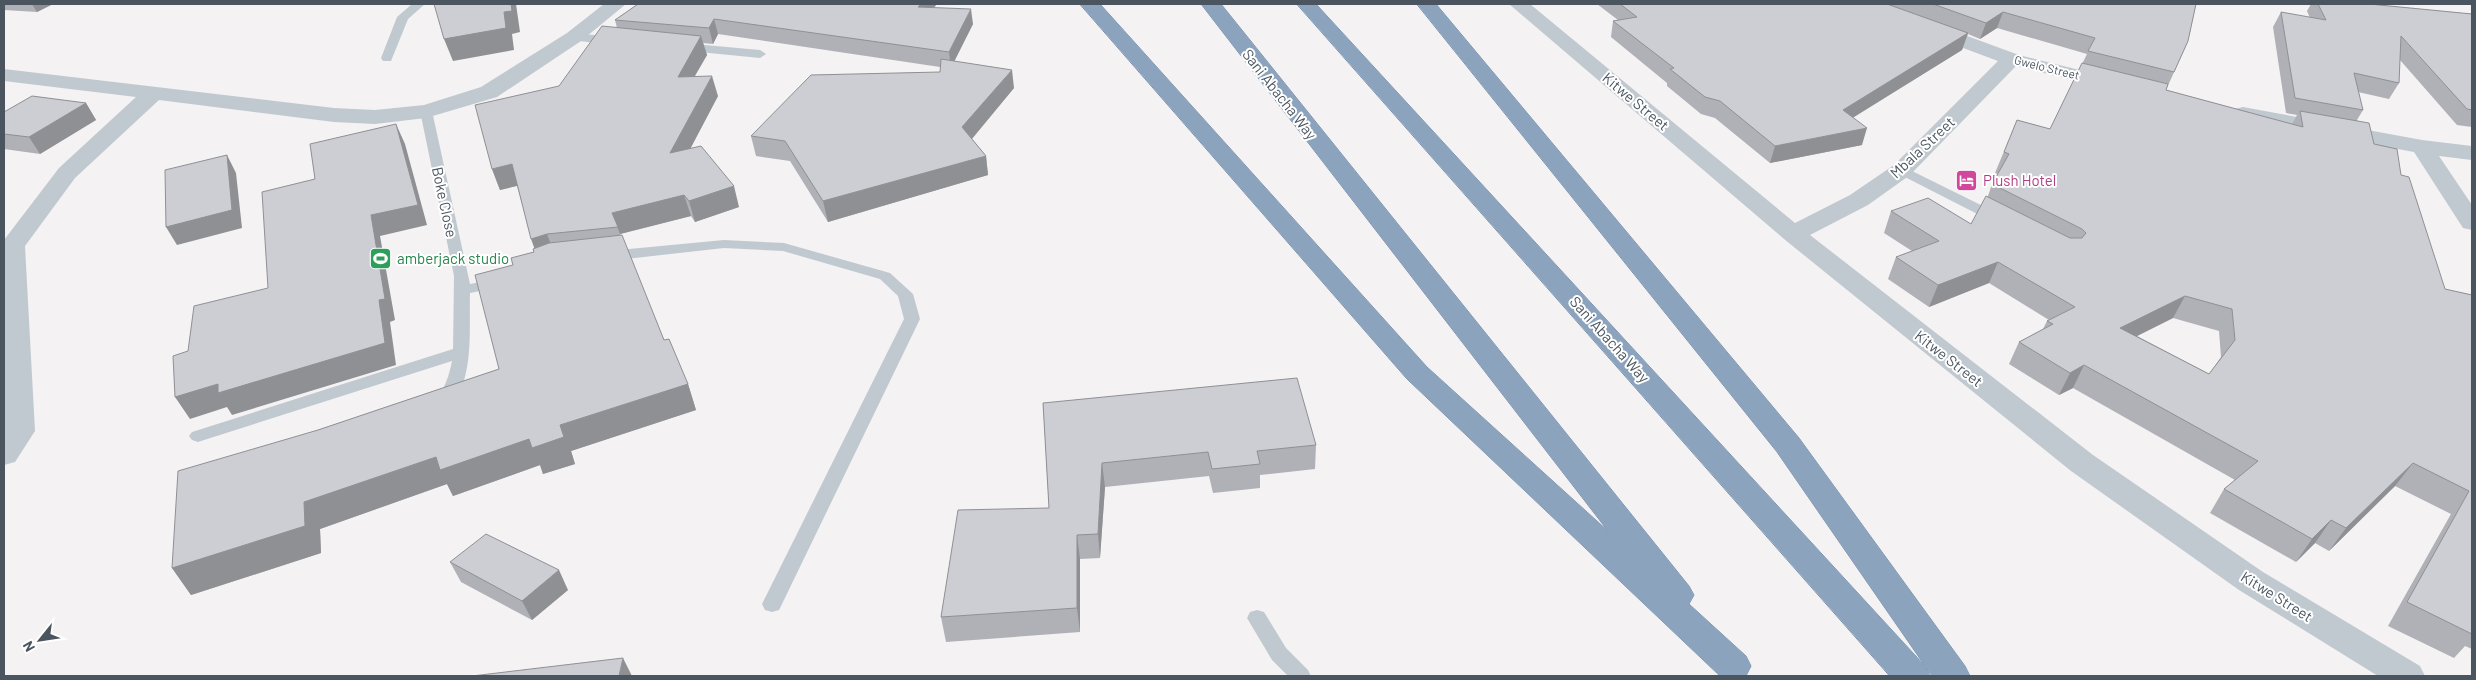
<svg xmlns="http://www.w3.org/2000/svg" width="2476" height="680" font-family="Barlow,sans-serif">
	<style>
		.lines { fill: none; stroke-linecap: round; stroke-linejoin: round }
		.motorway-casing { stroke: #778eaa; stroke-width: 1 }
		.service { fill: #c1c9d0; fill-rule: evenodd }
		.minor { fill: #c1c9d0; fill-rule: evenodd }
		.motorway { fill: #8ca3be; fill-rule: evenodd }
		.wall { fill: #afb1b6; fill-rule: evenodd }
		.shaded-wall { fill: #8f9094 }
		.building { fill: #ccced4; stroke: #8f9094; fill-rule: evenodd }
		.labels { text-anchor: middle; dominant-baseline: central; stroke-width: 4; stroke-linejoin: round; paint-order: stroke }
		.far-street-label { font-size: 12px; fill: #4a555f; stroke: #fff }
		.street-label { font-size: 15px; fill: #4a555f; stroke: #fff }
		.hotel-label { font-size: 15px; fill: #b23c85; stroke: #fff; text-anchor: start }
		.leisure-label { font-size: 15px; fill: #27864d; stroke: #fff; text-anchor: start }
	</style>
	<rect width="100%" height="100%" fill="#f4f2f2"/>
	<g class="lines">
		<defs>
			<path id="motorway" d="M 1080,4 L 1100,4 L 1427,367 L 1608,531 L 1201,4 L 1221,4 L 1689,586 L 1694,595 L 1689,604 L 1746,656 L 1751,666 L 1746,676 L 1720,676 L 1407,379 Z
				M 1297,4 L 1316,4 L 1925,666 L 1930,676 L 1890,676 Z
				M 1417,4 L 1436,4 L 1799,438 L 1965,666 L 1970,676 L 1932,676 L 1777,452 Z"/>
		</defs>
		<use href="#motorway" class="motorway-casing"/>
		<path class="service" d="M 412,4 L 425,4 L 408,19 L 391,61 L 383,61 L 381,58 L 397,17 Z
			M 574,33 L 614,37 L 620,41 L 614,45 L 570,40 L 568,37 Z
			M 683,43 L 760,50 L 766,54 L 760,58 L 679,50 L 677,47 L 679,44 Z
			M 426,107 L 432,111 L 470,284 L 500,278 L 508,283 L 505,286 L 470,293 C 469,330 474,371 454,404 L 444,409 L 438,407 L 435,403 C 444,389 449,377 452,361 L 204,440 L 198,442 L 192,440 L 189,436 L 192,432 L 453,349 L 454,276 L 420,111 Z
			M 1902,166 L 2003,216 L 2005,219 L 2003,222 L 1993,222 L 1897,173 L 1895,170 L 1897,167 Z
			M 724,240 L 784,243 L 890,273 L 913,294 L 920,319 L 782,604 L 779,610 L 772,612 L 765,610 L 762,604 L 904,319 L 898,296 L 880,279 L 783,251 L 724,248 L 608,261 L 600,256 L 608,251 Z
			M 1257,610 L 1264,612 L 1286,648 L 1308,670 L 1311,676 L 1288,676 L 1272,660 L 1247,618 L 1250,612 Z"/>
		<path class="minor" d="M 604,4 L 626,4 L 581,41 L 497,97 L 426,118 L 375,124 L 334,122 L 159,100 L 75,178 L 25,246 L 35,431 L 15,462 L 4,465 L 4,240 L 59,168 L 136,97 L 4,81 L 4,69 L 334,108 L 375,110 L 424,105 L 481,87 L 567,33 Z
			M 1509,4 L 1530,4 L 1795,223 L 1850,195 L 1894,165 L 1998,61 L 1856,8 L 1854,4 L 1880,4 L 2019,55 L 2120,80 L 2124,84 L 2120,88 L 2113,90 L 2016,66 L 1910,175 L 1868,205 L 1810,235 L 2093,455 L 2263,572 L 2420,666 L 2425,676 L 2378,676 L 2239,590 L 2071,471 L 1784,239 Z
			M 2243,107 L 2422,140 L 2472,146 L 2472,160 L 2439,156 L 2472,205 L 2472,230 L 2463,228 L 2414,152 L 2235,119 L 2232,114 L 2235,109 Z"/>
		<use href="#motorway" class="motorway"/>
	</g>
	<path class="wall" d="M 4,4 L 53,4 L 37,12 L 4,10 Z
		M 638,4 L 937,4 L 934,8 L 973,24 L 954,61 L 1014,88 L 972,139 L 986,156 L 988,175 L 828,222 L 790,161 L 756,156 L 751,136 L 940,72 L 940,67 L 718,34 L 713,44 L 703,43 L 707,55 L 695,76 L 718,96 L 690,149 L 739,207 L 695,222 L 691,216 L 620,234 L 664,340 L 688,384 L 696,410 L 571,451 L 575,464 L 543,474 L 540,465 L 453,496 L 447,484 L 320,529 L 321,553 L 191,595 L 172,568 L 318,430 L 499,369 L 513,265 L 534,252 L 535,248 L 517,186 L 500,190 L 492,169 L 559,86 L 617,28 L 615,20 Z
		M 1597,4 L 2196,4 L 2188,41 L 2166,90 L 2292,124 L 2297,115 L 2286,113 L 2273,27 L 2281,12 L 2310,18 L 2307,11 L 2311,4 L 2369,4 L 2472,14 L 2472,127 L 2457,125 L 2400,60 L 2399,83 L 2389,99 L 2358,92 L 2363,110 L 2357,120 L 2374,144 L 2401,175 L 2445,289 L 2472,295 L 2472,649 L 2465,646 L 2454,658 L 2388,626 L 2451,514 L 2395,486 L 2329,551 L 2315,543 L 2296,562 L 2210,513 L 2224,489 L 2235,480 L 2073,388 L 2059,395 L 2009,364 L 2019,342 L 2043,329 L 2047,321 L 2049,320 L 1989,283 L 1929,307 L 1888,279 L 1896,257 L 1912,251 L 1884,233 L 1891,211 L 1971,224 L 1988,196 L 1992,184 L 1998,174 L 1995,173 L 2017,120 L 2050,129 L 2087,54 L 1997,28 L 1980,39 L 1968,34 L 1962,50 L 1853,117 L 1862,145 L 1770,163 L 1715,118 L 1701,114 L 1667,86 L 1667,83 L 1611,37 L 1613,21 L 1618,20 ZM 2173,318 L 2219,331 L 2221,357 L 2209,374 L 2137,336 Z
		M 86,103 L 96,120 L 40,154 L 4,149 L 4,112 Z
		M 1043,403 L 1316,445 L 1315,469 L 1260,475 L 1260,488 L 1213,493 L 1209,476 L 1105,487 L 1100,558 L 1080,559 L 1080,632 L 946,642 L 941,617 L 1049,508 Z
		M 450,562 L 568,590 L 532,620 L 461,582 Z"/>
	<path class="shaded-wall" d="M 32,4 L 53,4 L 37,12 Z
		M 511,4 L 516,4 L 520,32 L 512,34 L 514,50 L 453,61 L 444,39 Z
		M 921,4 L 937,4 L 920,22 L 918,7 Z
		M 971,9 L 973,24 L 951,68 L 949,52 Z
		M 2003,12 L 1997,28 L 1980,39 L 1986,23 Z
		M 714,19 L 718,34 L 713,44 L 709,28 Z
		M 1968,33 L 1962,50 L 1838,127 L 1843,110 Z
		M 701,36 L 707,55 L 683,96 L 678,77 Z
		M 1012,70 L 1014,88 L 965,147 L 962,127 Z
		M 712,76 L 718,96 L 677,174 L 670,153 Z
		M 86,103 L 96,120 L 40,154 L 29,137 Z
		M 396,124 L 405,144 L 427,225 L 380,236 L 395,320 L 390,322 L 396,365 L 232,415 L 227,407 L 190,419 L 175,397 L 379,300 L 371,215 Z
		M 1867,128 L 1862,145 L 1770,163 L 1775,146 Z
		M 227,155 L 236,173 L 242,228 L 177,245 L 166,227 Z
		M 986,156 L 988,175 L 828,222 L 823,201 Z
		M 512,164 L 520,185 L 500,190 L 492,169 Z
		M 734,186 L 739,207 L 695,222 L 689,201 Z
		M 684,195 L 691,216 L 620,234 L 612,213 Z
		M 547,234 L 555,255 L 539,261 L 531,239 Z
		M 1998,262 L 1989,283 L 1929,307 L 1938,285 Z
		M 2185,296 L 2173,318 L 2109,350 L 2120,328 Z
		M 2084,365 L 2073,388 L 2059,395 L 2070,373 Z
		M 688,384 L 696,410 L 571,451 L 575,464 L 543,474 L 540,465 L 453,496 L 447,484 L 320,529 L 321,553 L 191,595 L 172,568 L 304,502 L 436,457 L 560,425 Z
		M 1102,463 L 1105,487 L 1100,558 L 1098,534 Z
		M 2413,463 L 2395,486 L 2329,551 L 2346,528 Z
		M 2331,520 L 2315,543 L 2296,562 L 2312,539 Z
		M 1077,535 L 1080,559 L 1080,632 L 1077,608 Z
		M 559,570 L 568,590 L 532,620 L 522,601 Z
		M 623,658 L 632,676 L 619,676 Z"/>
	<path class="building" d="M 434,4 L 511,4 L 512,11 L 504,12 L 506,28 L 444,39 Z
		M 638,4 L 921,4 L 918,7 L 971,9 L 949,52 L 714,19 L 709,28 L 615,20 Z
		M 1620,4 L 1887,4 L 1968,33 L 1843,110 L 1867,128 L 1775,146 L 1720,101 L 1705,97 L 1670,69 L 1674,68 L 1613,21 L 1637,17 Z
		M 1933,4 L 2196,4 L 2188,41 L 2174,72 L 2088,51 L 2095,38 L 2003,12 L 1986,23 Z
		M 2318,4 L 2369,4 L 2472,14 L 2472,110 L 2467,109 L 2401,36 L 2399,83 L 2354,73 L 2363,110 L 2295,98 L 2281,12 L 2326,20 Z
		M 602,26 L 701,36 L 678,77 L 712,76 L 670,153 L 701,146 L 734,186 L 689,201 L 684,195 L 612,213 L 618,227 L 547,234 L 531,239 L 512,164 L 492,169 L 475,105 L 559,86 Z
		M 941,59 L 1012,70 L 962,127 L 986,156 L 823,201 L 785,141 L 751,136 L 811,75 L 940,72 Z
		M 2082,63 L 2168,84 L 2166,90 L 2303,127 L 2300,111 L 2369,123 L 2374,144 L 2397,149 L 2401,175 L 2409,177 L 2445,289 L 2472,295 L 2472,634 L 2407,602 L 2469,491 L 2413,463 L 2346,528 L 2331,520 L 2312,539 L 2224,489 L 2258,461 L 2084,365 L 2070,373 L 2019,342 L 2053,324 L 2047,321 L 2075,307 L 1998,262 L 1938,285 L 1896,257 L 1939,241 L 1891,211 L 1928,198 L 1971,224 L 1986,196 L 2070,238 L 2082,238 L 2086,233 L 2082,229 L 1992,184 L 2009,154 L 2004,152 L 2017,120 L 2050,129 ZM 2185,296 L 2232,309 L 2235,340 L 2209,374 L 2120,328 Z
		M 32,96 L 86,103 L 29,137 L 4,134 L 4,112 Z
		M 396,124 L 418,205 L 371,215 L 385,299 L 379,300 L 385,343 L 218,393 L 218,384 L 175,397 L 173,356 L 188,351 L 194,306 L 268,288 L 262,192 L 315,179 L 310,144 Z
		M 227,155 L 232,210 L 166,227 L 165,170 Z
		M 622,235 L 664,340 L 669,339 L 688,384 L 560,425 L 564,437 L 532,448 L 529,439 L 440,470 L 436,457 L 304,502 L 305,526 L 172,568 L 178,471 L 318,430 L 499,369 L 475,275 L 513,265 L 511,258 L 534,252 L 533,249 L 549,243 Z
		M 1297,378 L 1316,445 L 1257,451 L 1260,464 L 1212,469 L 1208,452 L 1102,463 L 1098,534 L 1077,535 L 1077,608 L 941,617 L 958,510 L 1049,508 L 1043,403 Z
		M 486,534 L 559,570 L 522,601 L 450,562 Z
		M 623,658 L 619,676 L 472,676 Z"/>
	<defs>
		<symbol id="hotel-square" viewBox="-11 -11 22 22"><rect x="-9" y="-9" width="18" height="18" rx="4" fill="#d1479c" stroke="#fff"/><path d="M-6-4.5h1.5V1H6V5H4.5V3h-9V5H-6ZM-4 0a1.8 1.8 0 1 1 3.6 0ZM.5 0V-2.5h3Q6-2.5 6 0Z" fill="#fff"/></symbol>
		<symbol id="stadium-square" viewBox="-11 -11 22 22"><rect x="-9" y="-9" width="18" height="18" rx="4" fill="#2e9e5b" stroke="#fff"/><path d="M0-5a6.5 5 0 1 0 0 10a6.5 5 0 1 0 0-10ZM-3.5-1.8h7v3.6h-7Z" fill="#fff"/></symbol>
	</defs>
	<g fill-rule="evenodd">
		<use href="#hotel-square" x="1954" y="168" width="25" height="25"/>
		<use href="#stadium-square" x="368" y="246" width="25" height="25"/>
	</g>
	<g class="labels">
		<g class="far-street-label">
			<text transform="translate(2047 67) rotate(14)">Gwelo Street</text>
		</g>
		<g class="street-label">
			<text transform="translate(1280 94) rotate(52)">Sani Abacha Way</text>
			<text transform="translate(1636 101) rotate(40)">Kitwe Street</text>
			<text transform="translate(1922 147) rotate(-43)">Mbala Street</text>
			<text transform="translate(445 202) rotate(78)">Boke Close</text>
			<text transform="translate(1610 339) rotate(48)">Sani Abacha Way</text>
			<text transform="translate(1949 358) rotate(38)">Kitwe Street</text>
			<text transform="translate(2277 596) rotate(32)">Kitwe Street</text>
		</g>
		<g class="hotel-label">
			<text x="1983" y="180">Plush Hotel</text>
		</g>
		<g class="leisure-label">
			<text x="397" y="258">amberjack studio</text>
		</g>
	</g>
	<rect width="2476" height="680" fill="none" stroke="#4a555f" stroke-width="10"/>
	<g transform="translate(40 640) rotate(240)" stroke="#ffffff" stroke-width="4" paint-order="stroke">
	<path d="M0-4L9 19L0 12L-9 19Z" fill="#4a555f"/>
	<text y="-8" font-size="14" font-weight="bold" text-anchor="middle" fill="#4a555f">N</text>
	</g>
</svg>
